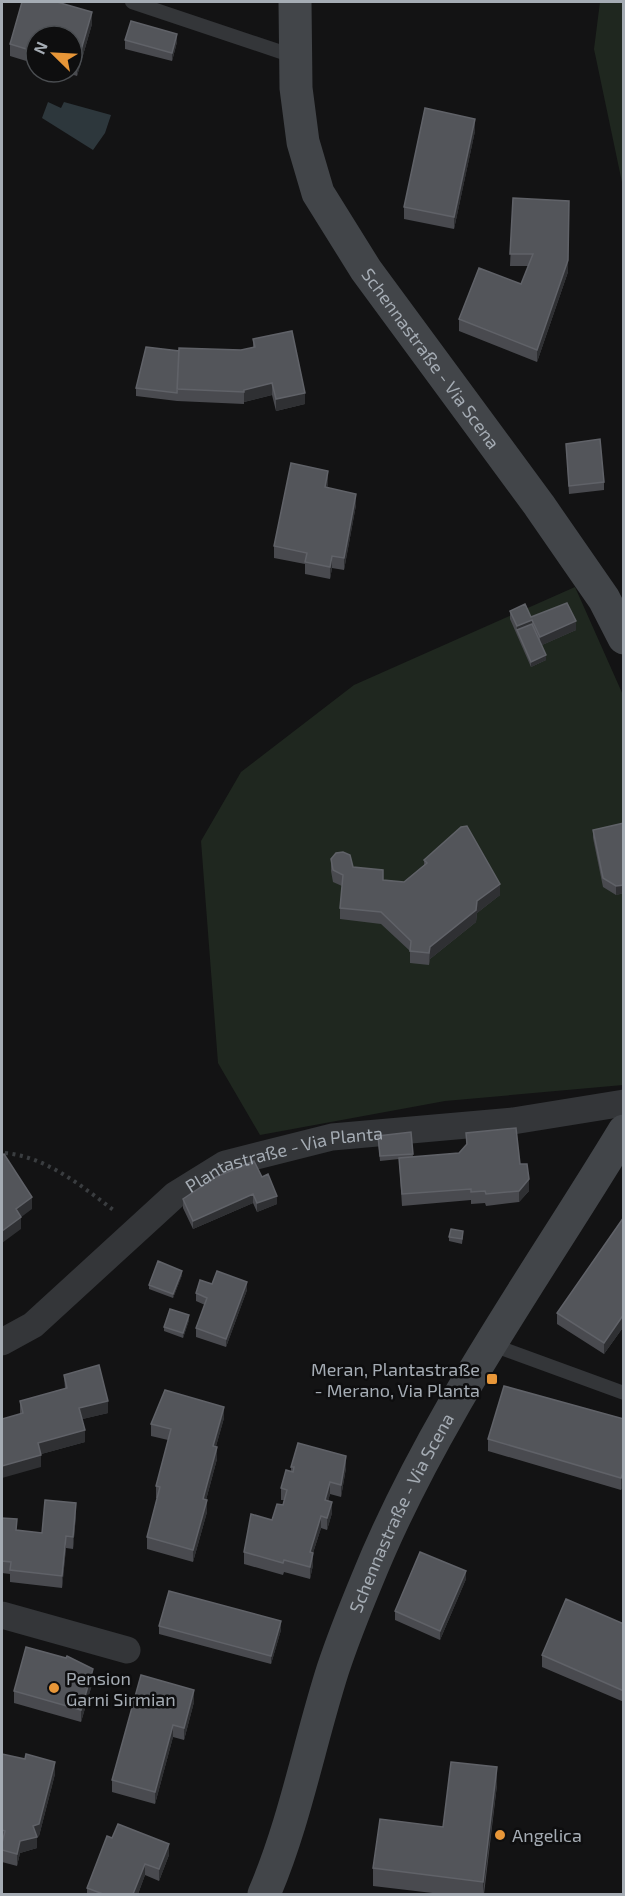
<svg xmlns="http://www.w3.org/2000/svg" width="625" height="1896" font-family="'Exo 2',sans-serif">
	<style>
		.green { fill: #1f271f }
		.water { fill: #2d373c }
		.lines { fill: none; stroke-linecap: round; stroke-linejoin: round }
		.path { stroke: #3a3d40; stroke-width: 4; stroke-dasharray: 3 4.5; stroke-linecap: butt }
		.lane { stroke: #343639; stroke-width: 14 }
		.street { stroke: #343639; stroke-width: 27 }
		.secondary { stroke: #424549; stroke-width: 33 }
		.wall { fill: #494a4f }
		.shaded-wall { fill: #2f3033 }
		.building { fill: #53555a; stroke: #606268; stroke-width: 1.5 }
		.poi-dot { fill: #e79638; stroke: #0e0e0f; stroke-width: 2 }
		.labels { text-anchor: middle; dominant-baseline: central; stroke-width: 5; stroke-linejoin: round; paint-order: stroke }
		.street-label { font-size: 18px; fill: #a5acb4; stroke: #0e0e0f }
		.poi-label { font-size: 18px; fill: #a5acb4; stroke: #0e0e0f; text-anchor: start }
	</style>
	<rect width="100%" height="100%" fill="#131314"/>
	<path class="green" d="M 600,2 L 623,2 L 623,187 L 594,49 Z
		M 575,587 L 623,695 L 623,1085 L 445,1101 L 260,1135 L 218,1063 L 201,841 L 241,772 L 354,685 Z"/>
	<path class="water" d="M 48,102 L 61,108 L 64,102 L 111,115 L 105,133 L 93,150 L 42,118 Z"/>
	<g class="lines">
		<path class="path" d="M 5,1153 C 47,1157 83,1187 116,1212"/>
		<path class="lane" d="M 132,2 L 296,57
			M 490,1344 L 624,1393"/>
		<g class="street">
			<path id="s1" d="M 2,1342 L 33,1325 L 175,1195 L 225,1164 L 332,1137 L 513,1121 L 624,1103"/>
			<path d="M 2,1615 L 127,1650"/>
		</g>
		<g class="secondary">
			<path id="s2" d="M 295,2 L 296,88 L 303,142 L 318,193 L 366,270 L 539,505 L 604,599 L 624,638"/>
			<path id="s3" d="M 264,1894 C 295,1822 309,1744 333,1669 C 343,1639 355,1609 367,1580 C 432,1419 535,1278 624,1131"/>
		</g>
	</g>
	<path class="wall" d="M 22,2 L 57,2 L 92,12 L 92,24 L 77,76 L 64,72 L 72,72 L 72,36 L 36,36 L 36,64 L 10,56 L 10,44 Z
		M 125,40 L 177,42 L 172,61 L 125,49 Z
		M 475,131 L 454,229 L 404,219 L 404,207 Z
		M 513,198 L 568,272 L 537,362 L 459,331 L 459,319 L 521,284 L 529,266 L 510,266 Z
		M 253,339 L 305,404 L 276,411 L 272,395 L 244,402 L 244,404 L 177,401 L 136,396 L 136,388 L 179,351 L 241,350 L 253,347 Z
		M 566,444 L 604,482 L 604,490 L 569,494 Z
		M 328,483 L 327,488 L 356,505 L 344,570 L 332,568 L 330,579 L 305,574 L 305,564 L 274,558 L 274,546 Z
		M 510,611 L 531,617 L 576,630 L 542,645 L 546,660 L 531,667 L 510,619 Z
		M 624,823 L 624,893 L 616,895 L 603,887 L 593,838 L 593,830 Z
		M 331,859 L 353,867 L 383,880 L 404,882 L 424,865 L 424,860 L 500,895 L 477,913 L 476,922 L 430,959 L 429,965 L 410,963 L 410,951 L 381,924 L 340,919 L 340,908 L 342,886 L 333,882 L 331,871 Z
		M 411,1132 L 413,1157 L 459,1153 L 466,1145 L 466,1133 L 520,1164 L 529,1191 L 519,1202 L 486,1206 L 485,1203 L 471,1204 L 471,1200 L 402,1206 L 399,1159 L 380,1161 L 378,1140 Z
		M 262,1177 L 277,1204 L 257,1212 L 253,1203 L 193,1229 L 183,1208 L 183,1199 Z
		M 624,1217 L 624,1326 L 604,1354 L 557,1324 L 557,1313 Z
		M 463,1235 L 462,1244 L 449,1241 L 449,1237 Z
		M 182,1275 L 173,1298 L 149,1289 L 149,1285 Z
		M 212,1284 L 247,1290 L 226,1347 L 196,1337 L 196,1328 L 205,1305 L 196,1301 L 196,1293 Z
		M 189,1320 L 183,1338 L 164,1331 L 164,1327 Z
		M 64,1375 L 108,1413 L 82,1419 L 85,1442 L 41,1454 L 41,1467 L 20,1414 L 20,1401 L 65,1389 Z
		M 224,1418 L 216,1446 L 217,1459 L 206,1500 L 207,1512 L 193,1562 L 147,1549 L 147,1537 L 157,1498 L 156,1498 L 156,1486 L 168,1440 L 151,1436 L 151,1424 Z
		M 624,1419 L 624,1482 L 621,1490 L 488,1451 L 488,1439 Z
		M 291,1467 L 346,1468 L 341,1497 L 330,1494 L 328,1501 L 332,1513 L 327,1530 L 321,1528 L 313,1553 L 313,1565 L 310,1579 L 284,1572 L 283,1575 L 244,1564 L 244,1552 L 272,1520 L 283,1505 L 284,1500 L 281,1500 L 281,1488 L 291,1472 Z
		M 76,1515 L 73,1549 L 66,1548 L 62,1588 L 10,1582 L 10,1574 L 2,1573 L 2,1518 L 17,1530 L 42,1533 Z
		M 466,1579 L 440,1640 L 395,1620 L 395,1611 Z
		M 624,1624 L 624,1702 L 542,1667 L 542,1655 Z
		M 159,1626 L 281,1630 L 271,1664 L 159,1634 Z
		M 93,1681 L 81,1722 L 14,1703 L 14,1691 Z
		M 194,1702 L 184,1740 L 173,1737 L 155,1804 L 112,1792 L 112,1780 Z
		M 2,1754 L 55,1774 L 39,1836 L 37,1837 L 37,1848 L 20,1853 L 17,1866 L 2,1862 Z
		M 497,1785 L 484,1894 L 441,1894 L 373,1886 L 373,1868 L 443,1827 Z
		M 107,1836 L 169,1855 L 159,1881 L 145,1875 L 138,1894 L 87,1894 L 87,1888 Z"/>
	<path class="shaded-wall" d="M 92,12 L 92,24 L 77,76 L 77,64 Z
		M 177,34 L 177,42 L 172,61 L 172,53 Z
		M 475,119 L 475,131 L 454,229 L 454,217 Z
		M 569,201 L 568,272 L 537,362 L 537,350 Z
		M 272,383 L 272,395 L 244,402 L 244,390 Z
		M 305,393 L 305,404 L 276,411 L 276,399 Z
		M 328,471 L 328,483 L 325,499 L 325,487 Z
		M 356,494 L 356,505 L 344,570 L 344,558 Z
		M 332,556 L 332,568 L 330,579 L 330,567 Z
		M 532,620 L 532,629 L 517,630 L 517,635 L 517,626 Z
		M 576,621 L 576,630 L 540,646 L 540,637 Z
		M 546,655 L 546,660 L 531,667 L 531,662 Z
		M 500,884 L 500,895 L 477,913 L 476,922 L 430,959 L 429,965 L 430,947 L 477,901 Z
		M 624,885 L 624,893 L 616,895 L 616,886 Z
		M 529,1179 L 529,1191 L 519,1202 L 519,1191 Z
		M 253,1194 L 253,1203 L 193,1229 L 193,1221 Z
		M 277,1196 L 277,1204 L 257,1212 L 257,1203 Z
		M 32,1197 L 32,1209 L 16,1221 L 16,1209 Z
		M 21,1217 L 21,1229 L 2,1243 L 2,1231 Z
		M 182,1271 L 182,1275 L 173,1298 L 173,1294 Z
		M 247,1282 L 247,1290 L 226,1347 L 226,1339 Z
		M 624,1314 L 624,1326 L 604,1354 L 604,1343 Z
		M 189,1315 L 189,1320 L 183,1338 L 183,1333 Z
		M 108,1401 L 108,1413 L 79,1420 L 79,1408 Z
		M 224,1407 L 224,1418 L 213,1457 L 213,1446 Z
		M 85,1430 L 85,1442 L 38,1455 L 38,1443 Z
		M 217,1447 L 217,1459 L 203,1511 L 203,1499 Z
		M 41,1455 L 41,1467 L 2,1478 L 2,1466 Z
		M 346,1456 L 346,1468 L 341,1497 L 341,1485 Z
		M 624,1470 L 624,1482 L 621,1490 L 621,1478 Z
		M 330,1482 L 330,1494 L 325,1512 L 325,1500 Z
		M 207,1500 L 207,1512 L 193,1562 L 193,1550 Z
		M 332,1502 L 332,1513 L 327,1530 L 327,1518 Z
		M 76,1503 L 76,1515 L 73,1549 L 73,1537 Z
		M 321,1516 L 321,1528 L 313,1553 L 313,1565 L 310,1579 L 310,1552 Z
		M 66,1536 L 66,1548 L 62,1588 L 62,1576 Z
		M 466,1571 L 466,1579 L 440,1640 L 440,1631 Z
		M 281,1621 L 281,1630 L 271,1664 L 271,1656 Z
		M 93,1669 L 93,1681 L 81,1722 L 81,1710 Z
		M 194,1690 L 194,1702 L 184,1740 L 184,1728 Z
		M 173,1725 L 173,1737 L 155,1804 L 155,1792 Z
		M 55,1762 L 55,1774 L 39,1836 L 37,1837 L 37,1848 L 20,1853 L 17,1866 L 17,1854 L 20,1841 L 33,1826 Z
		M 497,1767 L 497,1785 L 483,1894 L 483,1882 Z
		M 169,1844 L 169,1855 L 159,1881 L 159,1869 Z
		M 145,1864 L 145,1875 L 138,1894 L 133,1894 Z"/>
	<path class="building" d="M 22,2 L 57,2 L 92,12 L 77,64 L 72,62 L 72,36 L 36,36 L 36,52 L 10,44 Z
		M 131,21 L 177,34 L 172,53 L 125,40 Z
		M 425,108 L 475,119 L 454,217 L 404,207 Z
		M 513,198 L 569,201 L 568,260 L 537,350 L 459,319 L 479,268 L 521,284 L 533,254 L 510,254 Z
		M 292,331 L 305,393 L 276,399 L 272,383 L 244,390 L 244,392 L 177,389 L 179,348 L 241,350 L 255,347 L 253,339 Z
		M 146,347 L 179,351 L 177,393 L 136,388 Z
		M 600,439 L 604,482 L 569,486 L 566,444 Z
		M 291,463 L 328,471 L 325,487 L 356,494 L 344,558 L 332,556 L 330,567 L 305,562 L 307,553 L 274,546 Z
		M 567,603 L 576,621 L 540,637 L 532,620 L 517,626 L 510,611 L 525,604 L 531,617 Z
		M 532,624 L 546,655 L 531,662 L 517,630 Z
		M 624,823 L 624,885 L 616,886 L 603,878 L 593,830 Z
		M 467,826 L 500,884 L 477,901 L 476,910 L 430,947 L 429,953 L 410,951 L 411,941 L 381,912 L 340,908 L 343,875 L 333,870 L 331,859 L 336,853 L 343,852 L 350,855 L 353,867 L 383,870 L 383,880 L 404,882 L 427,863 L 424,860 L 461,827 Z
		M 516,1128 L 520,1164 L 527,1164 L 529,1179 L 519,1191 L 486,1194 L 485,1191 L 471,1192 L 471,1189 L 402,1194 L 399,1158 L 459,1153 L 467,1144 L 466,1133 Z
		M 411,1132 L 413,1154 L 380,1156 L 378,1136 Z
		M 4,1154 L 32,1197 L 16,1209 L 21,1217 L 2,1231 L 2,1156 Z
		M 254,1161 L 262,1177 L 268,1174 L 277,1196 L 257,1203 L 253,1194 L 193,1221 L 183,1199 L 216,1177 Z
		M 624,1217 L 624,1314 L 604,1343 L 557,1313 Z
		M 451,1229 L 463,1231 L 462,1239 L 449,1237 Z
		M 158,1261 L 182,1271 L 173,1294 L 149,1285 Z
		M 217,1271 L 247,1282 L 226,1339 L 196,1328 L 207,1298 L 196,1293 L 200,1280 L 212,1284 Z
		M 170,1309 L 189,1315 L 183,1333 L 164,1327 Z
		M 99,1365 L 108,1401 L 79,1408 L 85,1430 L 38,1443 L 41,1455 L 2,1466 L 2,1419 L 23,1413 L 20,1401 L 67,1388 L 64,1375 Z
		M 504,1386 L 624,1419 L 624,1470 L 621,1478 L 488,1439 Z
		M 165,1390 L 224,1407 L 213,1446 L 217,1447 L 203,1499 L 207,1500 L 193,1550 L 147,1537 L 160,1487 L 156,1486 L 171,1429 L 151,1424 Z
		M 298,1443 L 346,1456 L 341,1485 L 330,1482 L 325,1500 L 332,1502 L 327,1518 L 321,1516 L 310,1552 L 313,1553 L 310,1567 L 284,1560 L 283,1563 L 244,1552 L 251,1514 L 272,1520 L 277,1504 L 283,1505 L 287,1490 L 281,1488 L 286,1470 L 293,1472 L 294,1467 L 291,1467 Z
		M 45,1500 L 76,1503 L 73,1537 L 66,1536 L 62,1576 L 10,1570 L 11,1562 L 2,1561 L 2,1518 L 17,1519 L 16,1530 L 42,1533 Z
		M 420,1552 L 466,1571 L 440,1631 L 395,1611 Z
		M 169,1591 L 281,1621 L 271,1656 L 159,1626 Z
		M 566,1599 L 624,1624 L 624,1691 L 542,1655 Z
		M 26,1647 L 66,1658 L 67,1656 L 93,1669 L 81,1710 L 14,1691 Z
		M 141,1675 L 194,1690 L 184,1728 L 173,1725 L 155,1792 L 112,1780 Z
		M 2,1754 L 25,1759 L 26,1754 L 55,1762 L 39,1824 L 33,1826 L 37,1837 L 20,1841 L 17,1854 L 2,1850 L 2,1843 L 5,1831 L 2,1830 Z
		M 451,1762 L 497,1767 L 483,1882 L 373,1868 L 380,1819 L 443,1827 Z
		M 118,1824 L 169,1844 L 159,1869 L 145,1864 L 133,1894 L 103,1894 L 87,1888 L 107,1836 L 112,1838 Z"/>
	<g class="poi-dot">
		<rect x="486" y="1373" width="12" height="12" rx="3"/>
		<circle cx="54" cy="1688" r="6"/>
		<circle cx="500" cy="1835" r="6"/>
	</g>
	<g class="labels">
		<g class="street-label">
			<text stroke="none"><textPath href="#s2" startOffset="394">Schennastraße - Via Scena</textPath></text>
			<text stroke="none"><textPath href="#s1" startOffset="345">Plantastraße - Via Planta</textPath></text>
			<text stroke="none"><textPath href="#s3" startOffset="406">Schennastraße - Via Scena</textPath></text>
		</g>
		<g class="poi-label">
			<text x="480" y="1369" text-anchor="end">Meran, Plantastraße<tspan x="480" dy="21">- Merano, Via Planta</tspan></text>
			<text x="66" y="1678">Pension<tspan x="66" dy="21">Garni Sirmian</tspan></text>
			<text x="512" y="1835">Angelica</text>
		</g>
	</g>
	<rect width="625" height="1896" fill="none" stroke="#a5acb4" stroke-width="6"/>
	<g transform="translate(54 54) rotate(294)"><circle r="28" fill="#0e0e0f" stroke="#4a4d51" stroke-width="1.5"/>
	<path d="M0-4.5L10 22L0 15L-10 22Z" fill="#e79638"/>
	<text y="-9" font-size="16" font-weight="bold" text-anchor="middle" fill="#a5acb4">N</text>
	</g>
</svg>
